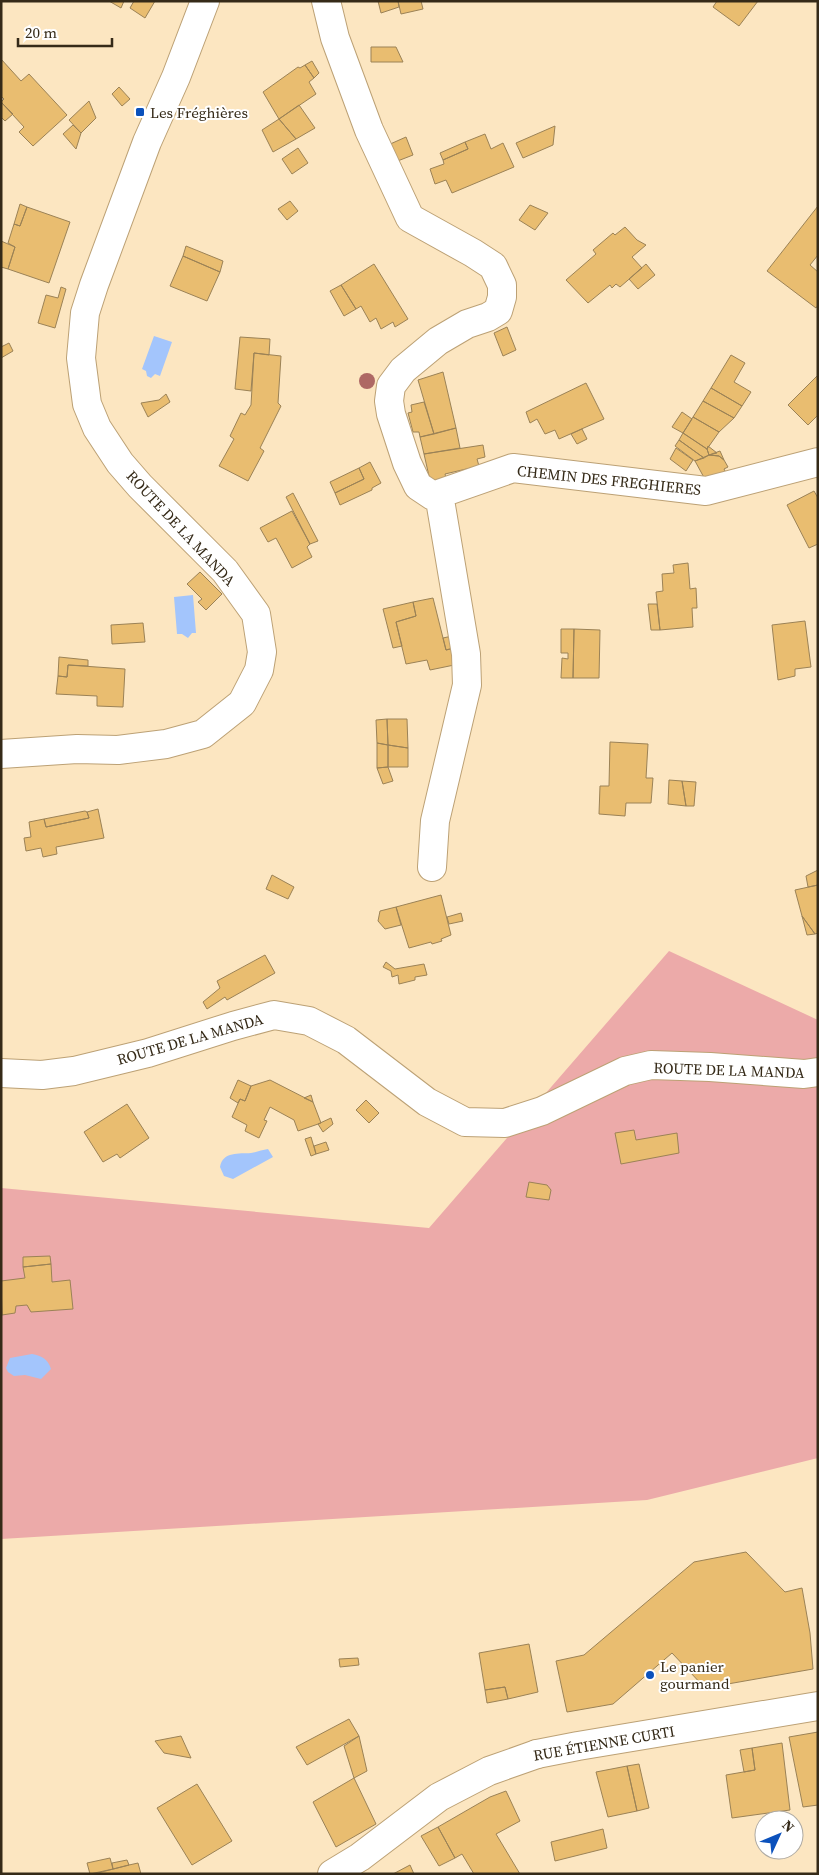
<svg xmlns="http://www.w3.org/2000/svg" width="819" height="1875" font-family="'Source Serif 4',serif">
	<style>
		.green { fill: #ecaaa9 }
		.water { fill: #a3c5fc }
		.building { fill: #e9bd70; stroke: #9b8256 }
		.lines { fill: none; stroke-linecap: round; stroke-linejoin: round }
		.minor-casing { stroke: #bca175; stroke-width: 30 }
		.secondary-casing { stroke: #bca175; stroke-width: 30 }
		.minor { stroke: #fff; stroke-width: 28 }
		.secondary { stroke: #fff; stroke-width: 28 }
		.tree { fill: #ae6864 }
		.poi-dot { fill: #0b51bc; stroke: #fff; stroke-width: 2 }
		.labels { text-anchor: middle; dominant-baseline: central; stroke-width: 4; stroke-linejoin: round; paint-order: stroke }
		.poi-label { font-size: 15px; fill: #352a18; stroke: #fff; text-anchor: start }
		.street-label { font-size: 15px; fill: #352a18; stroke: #fff }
	</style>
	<rect width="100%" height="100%" fill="#fce6c1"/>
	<path class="green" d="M 669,951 L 818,1020 L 818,1458 L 647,1500 L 1,1539 L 1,1188 L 429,1228 Z"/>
	<path class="water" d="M 154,336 L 172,342 L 160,376 L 155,374 L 151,378 L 147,376 L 146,371 L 142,369 Z
		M 193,595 L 196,633 L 192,633 L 188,638 L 182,634 L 177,634 L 174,597 Z
		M 268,1149 L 273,1157 L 233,1179 L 224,1176 L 220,1167 C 223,1151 239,1154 251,1153 C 257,1152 262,1150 268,1149 Z
		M 32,1354 C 42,1356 48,1359 51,1369 L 41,1379 L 25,1375 L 14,1376 L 8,1372 L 6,1368 L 10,1358 Z"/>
	<path class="building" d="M 109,1 L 124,1 L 121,8 Z
		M 134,1 L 155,1 L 145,18 L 130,8 Z
		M 378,1 L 398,1 L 399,7 L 381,13 Z
		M 398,1 L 421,1 L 423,9 L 401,14 Z
		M 717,1 L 758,1 L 739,26 L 713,7 Z
		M 371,47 L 396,47 L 403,62 L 371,62 Z
		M 1,59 L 21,81 L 29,74 L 67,115 L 33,146 L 19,132 L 24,127 L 1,102 L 4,99 L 1,96 Z
		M 312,61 L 319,73 L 314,78 L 305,65 Z
		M 305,65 L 314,78 L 309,82 L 316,94 L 279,119 L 263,92 L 298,67 L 300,68 Z
		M 119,87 L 130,99 L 122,106 L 112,94 Z
		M 89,101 L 96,118 L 81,133 L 69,120 Z
		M 1,102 L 13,114 L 5,121 L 1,117 Z
		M 299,105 L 315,128 L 296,139 L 279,119 Z
		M 279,119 L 296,139 L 273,152 L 262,130 Z
		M 73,125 L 81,133 L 76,149 L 63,134 Z
		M 555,126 L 553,145 L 523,158 L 516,143 Z
		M 485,134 L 491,149 L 503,143 L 514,167 L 452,193 L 446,180 L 435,184 L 430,169 L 444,164 L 443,160 L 468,149 L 465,142 Z
		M 406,137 L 413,155 L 395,162 L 388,145 Z
		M 465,142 L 468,149 L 443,160 L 440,153 Z
		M 298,148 L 308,163 L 292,174 L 282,159 Z
		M 290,201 L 298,211 L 287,220 L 278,209 Z
		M 20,204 L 27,207 L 20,226 L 14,224 Z
		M 530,205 L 548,213 L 535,230 L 519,220 Z
		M 818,206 L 818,255 L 810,265 L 818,272 L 818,305 L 816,308 L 767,271 Z
		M 27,207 L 70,222 L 49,283 L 8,269 L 15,247 L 8,243 L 14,224 L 20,226 Z
		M 625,227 L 637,240 L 646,245 L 632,257 L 642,268 L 620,287 L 616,284 L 612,288 L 610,285 L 588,303 L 566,280 L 596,254 L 593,250 L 613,233 L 615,235 Z
		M 1,241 L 15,247 L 8,269 L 1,267 Z
		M 186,246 L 223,261 L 220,272 L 183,256 Z
		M 183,256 L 220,272 L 207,301 L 170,286 Z
		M 374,264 L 408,319 L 395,327 L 393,322 L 381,329 L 376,318 L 370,322 L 361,306 L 356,309 L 341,285 Z
		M 646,264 L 655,275 L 638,289 L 629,279 Z
		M 341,285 L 356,309 L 344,316 L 330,291 Z
		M 61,287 L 66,289 L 55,328 L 38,323 L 46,295 L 58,298 Z
		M 507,327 L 516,350 L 503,356 L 494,333 Z
		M 240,337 L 270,339 L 269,355 L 254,353 L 251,391 L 235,389 Z
		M 9,343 L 13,351 L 1,358 L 1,347 Z
		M 254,353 L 281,356 L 278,403 L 281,406 L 260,448 L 264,451 L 248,481 L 219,466 L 234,439 L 230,436 L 241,413 L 245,415 L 251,405 Z
		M 731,355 L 745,363 L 734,382 L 751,392 L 742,406 L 711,388 Z
		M 443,372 L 456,428 L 434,434 L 418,380 Z
		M 818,375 L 818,415 L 808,425 L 788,405 Z
		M 586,383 L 604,419 L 559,439 L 555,430 L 545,434 L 537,419 L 530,423 L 526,412 Z
		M 711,388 L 742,406 L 734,418 L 703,401 Z
		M 166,394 L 170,402 L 148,417 L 141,403 L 159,400 Z
		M 703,401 L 734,418 L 719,432 L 693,417 Z
		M 424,402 L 434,434 L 420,437 L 419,432 L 413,432 L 408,413 L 412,412 L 411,405 Z
		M 682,412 L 692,419 L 683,433 L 672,427 Z
		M 693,417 L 719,432 L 707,449 L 683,433 Z
		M 456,428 L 460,448 L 424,454 L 420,437 Z
		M 582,429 L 587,439 L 577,444 L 571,434 Z
		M 683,433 L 707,449 L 709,455 L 704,458 L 679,440 Z
		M 679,440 L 704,458 L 695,461 L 675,446 Z
		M 483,445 L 485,457 L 477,459 L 479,466 L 445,474 L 447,482 L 431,485 L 424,454 Z
		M 708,446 L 717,453 L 709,455 L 707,449 Z
		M 676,448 L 693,460 L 686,471 L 670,459 Z
		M 720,451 L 724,460 L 719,456 L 709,455 Z
		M 709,455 L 719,456 L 724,460 L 728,467 L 724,469 L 727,475 L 707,483 L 695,461 Z
		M 370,462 L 381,483 L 372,488 L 372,490 L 340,505 L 335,493 L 364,479 L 359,468 Z
		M 359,468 L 364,479 L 335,493 L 330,482 Z
		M 814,491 L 818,498 L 818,544 L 809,548 L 787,505 Z
		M 293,493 L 318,541 L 310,544 L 286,497 Z
		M 292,511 L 310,544 L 307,547 L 312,557 L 292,568 L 276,538 L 268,542 L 260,528 Z
		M 688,563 L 690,589 L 696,588 L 697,608 L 692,608 L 693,627 L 660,630 L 656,592 L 663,591 L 662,574 L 674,573 L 673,565 Z
		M 200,572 L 222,594 L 206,610 L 198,602 L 202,599 L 187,584 Z
		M 433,598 L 446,650 L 454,648 L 459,664 L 430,670 L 427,660 L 406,664 L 396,622 L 416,616 L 413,602 Z
		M 413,602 L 416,616 L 396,622 L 402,646 L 393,648 L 383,609 Z
		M 648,604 L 657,604 L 660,630 L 651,630 Z
		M 805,621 L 811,667 L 795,669 L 795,676 L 778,680 L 772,625 Z
		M 143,623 L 145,642 L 112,644 L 111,625 Z
		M 561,629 L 574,629 L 573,678 L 561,678 L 562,658 L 568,659 L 568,653 L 561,653 Z
		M 574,629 L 600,630 L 599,678 L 573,678 Z
		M 452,636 L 454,648 L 446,650 L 443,638 Z
		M 59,657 L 88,660 L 88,666 L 68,665 L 67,677 L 58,676 Z
		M 68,665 L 125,669 L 123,707 L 97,706 L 97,696 L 56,694 L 58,676 L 67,677 Z
		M 387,719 L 388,745 L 377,743 L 376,720 Z
		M 387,719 L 407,719 L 408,748 L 388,745 Z
		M 610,742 L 648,744 L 646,778 L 653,778 L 651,803 L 626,803 L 625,816 L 599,814 L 600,786 L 609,786 Z
		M 377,743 L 388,745 L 388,767 L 377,768 Z
		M 388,745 L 408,748 L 408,767 L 388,767 Z
		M 388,767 L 393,781 L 383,784 L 377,768 Z
		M 669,780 L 682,781 L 686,806 L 668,804 Z
		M 682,781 L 696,782 L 694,806 L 686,806 Z
		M 98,809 L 104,838 L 56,847 L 57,854 L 43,857 L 41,848 L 26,851 L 24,838 L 31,837 L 29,822 L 44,819 L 46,827 L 89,818 L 87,812 Z
		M 85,811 L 87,812 L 89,818 L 46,827 L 44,819 Z
		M 818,870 L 818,885 L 808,887 L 806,876 Z
		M 272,875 L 294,887 L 288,899 L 266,889 Z
		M 818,885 L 818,933 L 815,934 L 802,916 L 795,890 Z
		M 441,895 L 451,935 L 441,939 L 442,941 L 432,944 L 431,942 L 409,948 L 396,907 Z
		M 396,907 L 401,925 L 385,929 L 378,921 L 380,911 Z
		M 461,913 L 463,921 L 449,924 L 447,917 Z
		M 802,916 L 815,934 L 807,935 Z
		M 265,955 L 275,973 L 227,1000 L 225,997 L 207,1009 L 203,1002 L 220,988 L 217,981 Z
		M 386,962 L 395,969 L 424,964 L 427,975 L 415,977 L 415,980 L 399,984 L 398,975 L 392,977 L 391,971 L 383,967 Z
		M 238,1080 L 251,1086 L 245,1101 L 240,1099 L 238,1103 L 230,1098 Z
		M 270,1080 L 313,1102 L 321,1123 L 298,1131 L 294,1120 L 270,1107 L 264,1120 L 267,1121 L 259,1138 L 245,1131 L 247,1125 L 232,1117 L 240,1099 L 245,1101 L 251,1086 Z
		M 311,1095 L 313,1102 L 304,1098 Z
		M 366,1100 L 379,1113 L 369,1123 L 356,1110 Z
		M 127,1104 L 149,1138 L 120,1158 L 117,1154 L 103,1162 L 84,1132 Z
		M 331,1118 L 333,1124 L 323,1132 L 318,1124 Z
		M 634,1130 L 636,1140 L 677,1133 L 679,1153 L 621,1164 L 615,1133 Z
		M 311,1137 L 316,1154 L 311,1156 L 305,1139 Z
		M 326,1142 L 329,1150 L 316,1154 L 314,1146 Z
		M 529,1182 L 547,1185 L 551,1190 L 549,1200 L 526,1197 Z
		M 50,1256 L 51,1264 L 23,1267 L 23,1257 Z
		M 51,1264 L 52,1282 L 70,1280 L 73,1309 L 31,1312 L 27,1305 L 16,1306 L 15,1313 L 2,1315 L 1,1281 L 25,1278 L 23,1267 Z
		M 746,1552 L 785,1592 L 802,1588 L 810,1633 L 813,1669 L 705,1688 L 672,1653 L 613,1704 L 567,1712 L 556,1661 L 584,1655 L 694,1562 Z
		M 529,1644 L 538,1692 L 508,1699 L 505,1687 L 485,1690 L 479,1653 Z
		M 358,1658 L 359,1665 L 340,1667 L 339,1659 Z
		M 505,1687 L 508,1699 L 487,1703 L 485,1690 Z
		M 349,1719 L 359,1736 L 307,1765 L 296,1747 Z
		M 818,1732 L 818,1805 L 803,1807 L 789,1737 Z
		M 181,1736 L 191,1758 L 164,1753 L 155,1741 Z
		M 359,1736 L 367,1771 L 354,1778 L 344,1746 Z
		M 782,1743 L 790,1810 L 732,1818 L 726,1775 L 755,1770 L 752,1748 Z
		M 752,1748 L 755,1770 L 744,1772 L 740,1750 Z
		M 639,1764 L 649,1808 L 637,1811 L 627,1766 Z
		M 627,1766 L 637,1811 L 608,1817 L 596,1772 Z
		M 354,1778 L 376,1824 L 336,1847 L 313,1802 Z
		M 197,1784 L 232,1841 L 192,1865 L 157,1808 Z
		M 506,1791 L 520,1821 L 496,1834 L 520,1874 L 474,1874 L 462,1854 L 455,1858 L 438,1827 L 490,1797 Z
		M 438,1827 L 455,1858 L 439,1866 L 421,1836 Z
		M 603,1829 L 607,1848 L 555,1861 L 551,1842 Z
		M 110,1858 L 113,1869 L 90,1874 L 87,1863 Z
		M 127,1860 L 129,1865 L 113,1869 L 112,1863 Z
		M 138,1863 L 141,1874 L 94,1874 L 129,1865 Z
		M 410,1865 L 414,1874 L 393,1874 Z"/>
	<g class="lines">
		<defs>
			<path id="minor" d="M 326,1 L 335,38 L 369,130 L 410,218 L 473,253 L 493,266 L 502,285 L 502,297 L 498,311 L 488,317 L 467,324 L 438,341 L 403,370 L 391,386 L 389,401 L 391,414 L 407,463 L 418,486 L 433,496 L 513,468 L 706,491 L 818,462
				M 432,867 L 435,821 L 467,685 L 466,654 L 439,494
				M 537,1754 L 578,1746 L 818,1706"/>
			<path id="secondary" d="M 1,754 L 77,749 L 118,750 L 166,744 L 203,734 L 242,703 L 259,670 L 262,652 L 256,614 L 225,571 L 140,486 L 120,463 L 97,428 L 87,404 L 81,358 L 85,313 L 94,285 L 147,142 L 176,77 L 205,1
				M 1,1073 L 42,1075 L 74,1071 L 148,1053 L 233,1026 L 274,1015 L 309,1021 L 346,1040 L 427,1102 L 465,1122 L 505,1123 L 542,1111 L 625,1071 L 651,1065 L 710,1067 L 804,1074 L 818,1072
				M 332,1874 L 360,1857 L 439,1797 L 489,1771 L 537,1754"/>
		</defs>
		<use href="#minor" class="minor-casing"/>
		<use href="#secondary" class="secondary-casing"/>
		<use href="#minor" class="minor"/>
		<use href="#secondary" class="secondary"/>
	</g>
	<circle class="tree" cx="367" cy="381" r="8"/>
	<g class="poi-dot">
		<rect x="135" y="107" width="10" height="10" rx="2.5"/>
		<circle cx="650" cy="1675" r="5"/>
	</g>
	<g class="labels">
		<g class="poi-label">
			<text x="150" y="112">Les Fréghières</text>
			<text x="660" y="1666">Le panier<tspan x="660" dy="17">gourmand</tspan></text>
		</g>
		<g class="street-label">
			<text transform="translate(609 480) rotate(6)">CHEMIN DES FREGHIERES</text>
			<text transform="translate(181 528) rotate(47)">ROUTE DE LA MANDA</text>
			<text transform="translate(190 1039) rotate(-16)">ROUTE DE LA MANDA</text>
			<text transform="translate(729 1070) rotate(2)">ROUTE DE LA MANDA</text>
			<text transform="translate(604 1743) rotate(-10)">RUE ÉTIENNE CURTI</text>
		</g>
	</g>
	<rect width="819" height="1875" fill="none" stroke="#352a18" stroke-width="5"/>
	<g transform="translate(779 1835) rotate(46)"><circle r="24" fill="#ffffff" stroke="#aeaaa3"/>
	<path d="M0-4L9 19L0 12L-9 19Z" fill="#0b51bc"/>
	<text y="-8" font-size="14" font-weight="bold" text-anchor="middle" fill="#352a18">N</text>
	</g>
	<path d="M18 38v8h94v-8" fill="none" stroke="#352a18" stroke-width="2.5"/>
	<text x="25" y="38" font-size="15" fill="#352a18" stroke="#ffffff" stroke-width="4" paint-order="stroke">20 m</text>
</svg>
